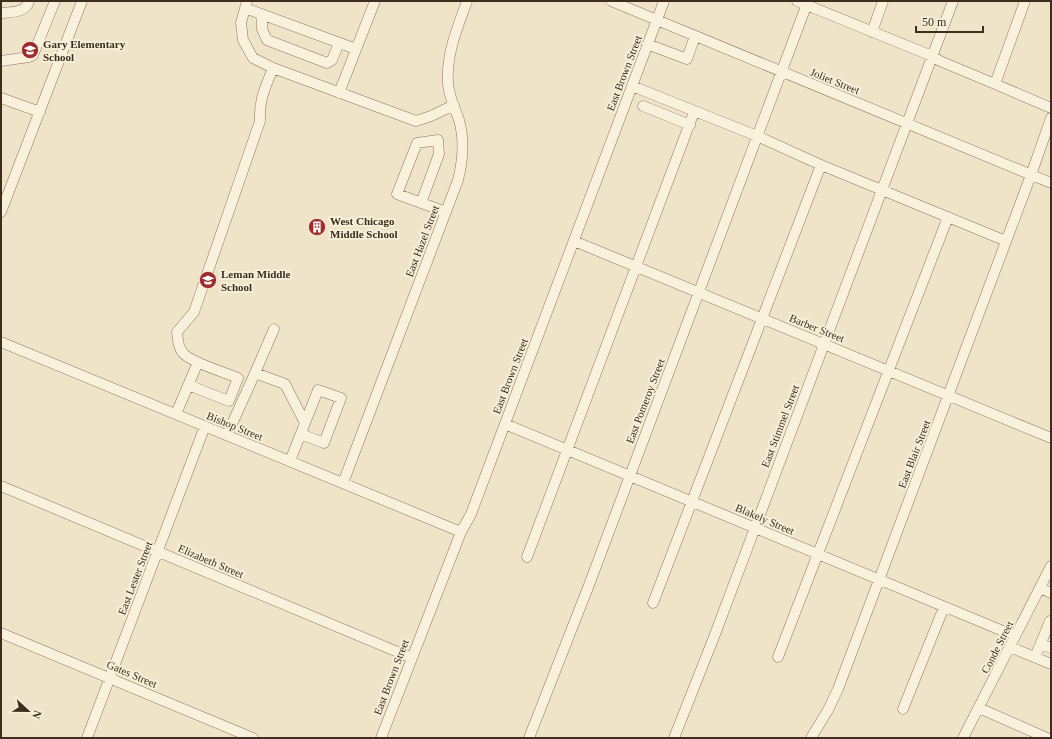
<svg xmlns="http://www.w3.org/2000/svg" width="1052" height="739" font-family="Georgia,serif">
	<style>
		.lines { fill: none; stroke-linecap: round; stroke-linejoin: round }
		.minor-casing { stroke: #8d765c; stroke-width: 11 }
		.minor { stroke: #faf1dc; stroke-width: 10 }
		.labels { text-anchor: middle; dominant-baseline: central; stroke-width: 4; stroke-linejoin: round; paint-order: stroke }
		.poi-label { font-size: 11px; font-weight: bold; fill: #3d2e20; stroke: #f7eed8; text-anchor: start }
		.street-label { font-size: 11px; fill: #3d2e20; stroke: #f7eed8 }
	</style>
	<rect width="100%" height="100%" fill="#f0e4c8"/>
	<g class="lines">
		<defs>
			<path id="minor" d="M 247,1 L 241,23 L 243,40 L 253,58 L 273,68 L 416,121 L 431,116 L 454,105
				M 611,1 L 1051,183
				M 797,1 L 932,56 L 940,61 L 995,84
				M 1025,1 L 995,84 L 1051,108
				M 245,8 L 356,49
				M 1,13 C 11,12 26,13 29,1
				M 262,14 L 262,29 L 267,40 L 327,63 L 332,60 L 339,43
				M 872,32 L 883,1
				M 647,44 L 687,59 L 695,36
				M 1,61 L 29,57 L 33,55 L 55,1
				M 632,86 L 757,136 L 821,165 L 1006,241
				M 339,93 L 375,1
				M 1,98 L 40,112
				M 643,106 L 690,125
				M 421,203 L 439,154 L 438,140 L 417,143 L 397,194 L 446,212
				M 1,212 L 82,1
				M 574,241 L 1051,438
				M 1,342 L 461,532
				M 255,373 L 274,329
				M 188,385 L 229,401 L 238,378 C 224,372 196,364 185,355 C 178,349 178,340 177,332 L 194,312 L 260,121 C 259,99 265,88 273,68
				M 176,414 L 198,362
				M 505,424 L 1015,636
				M 227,435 L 255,373 L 285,384 L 305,423
				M 290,461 L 318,390 L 341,398 L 324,443 L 301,434
				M 343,483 L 458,180 C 463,160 465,141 459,120 C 455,108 449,97 448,84 C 446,54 457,29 467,1
				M 1,486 L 412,658
				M 527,557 L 694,112
				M 1040,588 L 1051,593
				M 653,603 L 821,165
				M 1,633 L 253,738
				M 1041,644 L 1051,648
				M 1010,647 L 1051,664
				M 778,657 C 835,511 890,364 948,217
				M 1035,657 L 1050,621 L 1051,621
				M 979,708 L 1047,738
				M 903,709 L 944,607
				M 87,738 L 205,426
				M 381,738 L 461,532 L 471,514 L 664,1
				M 529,738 L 589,585 L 808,1
				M 674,738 L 714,637 L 953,1
				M 811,738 L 828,710 L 838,689 L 1031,175 L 1051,118
				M 963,738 L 1051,566"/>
		</defs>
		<use href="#minor" class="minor-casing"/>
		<use href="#minor" class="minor"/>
	</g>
	<defs>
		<symbol id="school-disc" viewBox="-11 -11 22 22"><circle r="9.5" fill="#9e2a2b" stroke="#f7eed8"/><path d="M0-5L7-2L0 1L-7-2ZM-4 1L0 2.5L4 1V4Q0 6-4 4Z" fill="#fff"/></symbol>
		<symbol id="building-disc" viewBox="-11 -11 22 22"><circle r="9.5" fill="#9e2a2b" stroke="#f7eed8"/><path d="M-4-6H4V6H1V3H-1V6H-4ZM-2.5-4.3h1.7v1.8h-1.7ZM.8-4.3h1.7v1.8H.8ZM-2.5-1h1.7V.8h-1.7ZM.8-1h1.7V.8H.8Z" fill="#fff"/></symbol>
	</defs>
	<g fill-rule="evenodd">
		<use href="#school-disc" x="20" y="40" width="20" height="20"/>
		<use href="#building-disc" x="307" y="217" width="20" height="20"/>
		<use href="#school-disc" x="198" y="270" width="20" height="20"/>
	</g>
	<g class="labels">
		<g class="poi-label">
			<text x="43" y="44">Gary Elementary<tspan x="43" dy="13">School</tspan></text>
			<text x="330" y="221">West Chicago<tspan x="330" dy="13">Middle School</tspan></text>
			<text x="221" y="274">Leman Middle<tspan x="221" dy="13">School</tspan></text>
		</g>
		<g class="street-label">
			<text transform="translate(624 73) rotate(-69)">East Brown Street</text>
			<text transform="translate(835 81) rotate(22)">Joliet Street</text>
			<text transform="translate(422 241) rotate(-69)">East Hazel Street</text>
			<text transform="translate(817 328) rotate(22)">Barber Street</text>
			<text transform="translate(510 376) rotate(-69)">East Brown Street</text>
			<text transform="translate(645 401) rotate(-69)">East Pomeroy Street</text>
			<text transform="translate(235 426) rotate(22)">Bishop Street</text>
			<text transform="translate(780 426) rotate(-69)">East Stimmel Street</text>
			<text transform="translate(914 454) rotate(-69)">East Blair Street</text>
			<text transform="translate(765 519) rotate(23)">Blakely Street</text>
			<text transform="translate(211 561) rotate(23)">Elizabeth Street</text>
			<text transform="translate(135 578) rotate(-69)">East Lester Street</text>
			<text transform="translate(997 647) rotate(-63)">Conde Street</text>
			<text transform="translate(132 674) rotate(23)">Gates Street</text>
			<text transform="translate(391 677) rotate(-69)">East Brown Street</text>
		</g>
	</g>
	<rect width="1052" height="739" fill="none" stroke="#3d2e20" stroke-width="4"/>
	<g transform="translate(28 711) rotate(112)" stroke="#f7eed8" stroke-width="3" paint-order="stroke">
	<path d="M0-3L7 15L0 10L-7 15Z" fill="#3d2e20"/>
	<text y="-6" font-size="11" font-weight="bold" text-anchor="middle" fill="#3d2e20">N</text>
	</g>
	<path d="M916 26v6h67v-6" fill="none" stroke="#3d2e20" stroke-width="2"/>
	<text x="922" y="26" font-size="12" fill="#3d2e20" stroke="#f7eed8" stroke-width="3" paint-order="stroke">50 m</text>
</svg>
